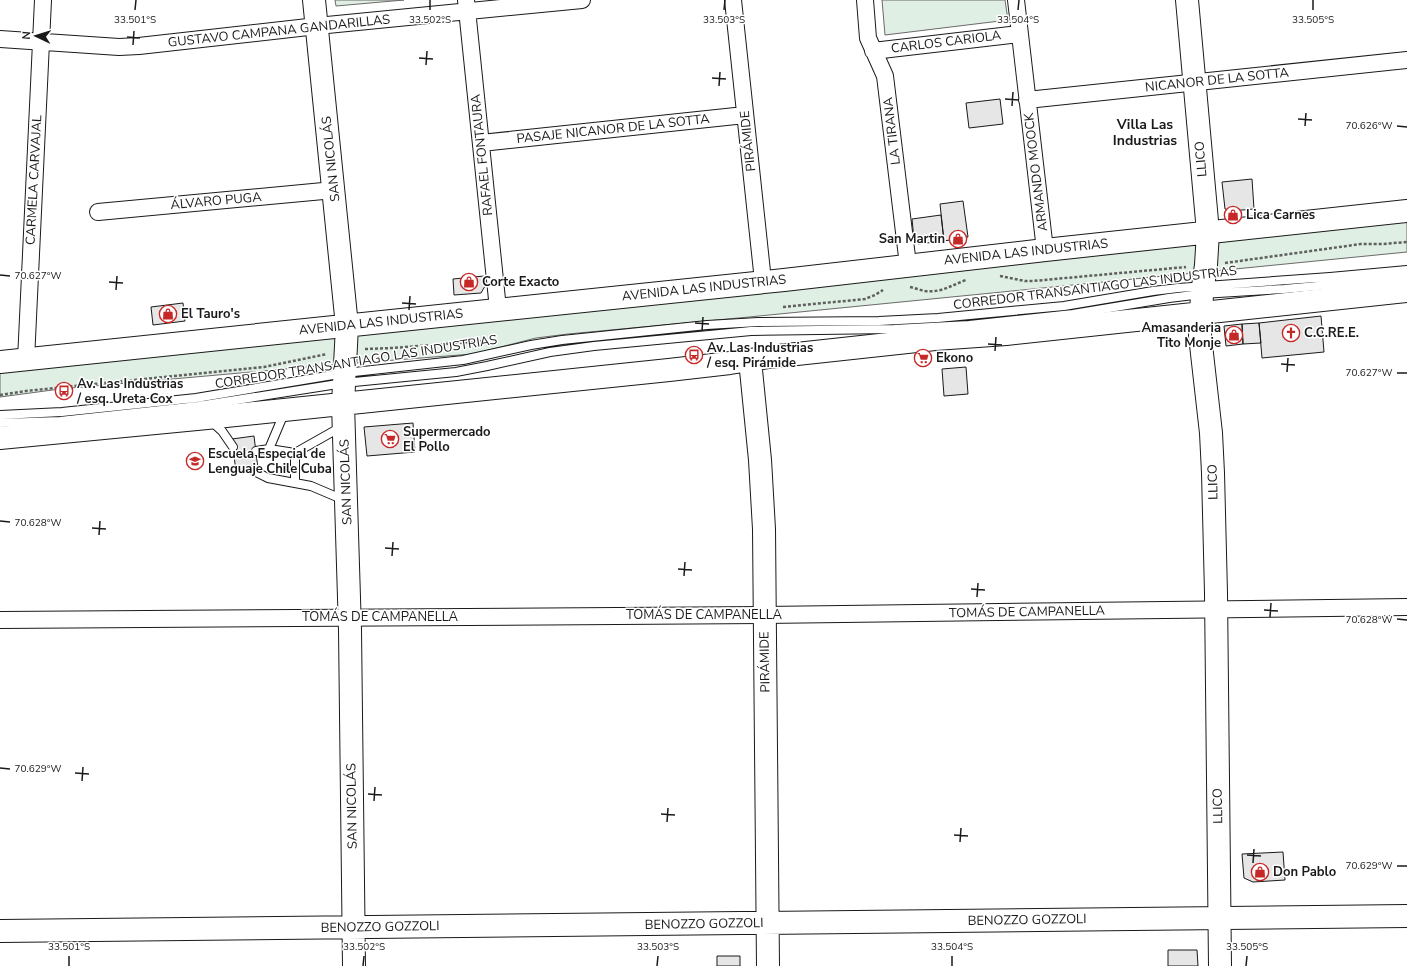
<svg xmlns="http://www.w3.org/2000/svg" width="1407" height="966" font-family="'Nunito Sans',sans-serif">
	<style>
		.green { fill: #e0efe3; stroke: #6a6a6a }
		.building { fill: #e6e6e6; stroke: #1a1a1a }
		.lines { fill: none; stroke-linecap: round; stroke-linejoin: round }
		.lane-casing { stroke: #1a1a1a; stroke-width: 10 }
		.street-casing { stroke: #1a1a1a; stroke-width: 18 }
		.secondary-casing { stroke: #1a1a1a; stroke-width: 24 }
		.path { stroke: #5f5f5f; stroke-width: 2.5; stroke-dasharray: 3 2; stroke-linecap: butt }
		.lane { stroke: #fff; stroke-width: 8 }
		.street { stroke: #fff; stroke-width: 16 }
		.secondary { stroke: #fff; stroke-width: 22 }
		.ticks { fill: none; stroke: #1a1a1a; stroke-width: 1.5 }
		.labels { text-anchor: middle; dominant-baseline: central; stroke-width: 3; stroke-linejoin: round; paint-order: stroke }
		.street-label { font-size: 13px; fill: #1a1a1a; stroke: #fff }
		.poi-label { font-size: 13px; font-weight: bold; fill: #1a1a1a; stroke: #fff; text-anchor: start }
		.neighbourhood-label { font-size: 14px; font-weight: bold; fill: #1a1a1a; stroke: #fff }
		.ticks-label { font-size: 10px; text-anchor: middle; fill: #1a1a1a; stroke: #fff; stroke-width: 3; stroke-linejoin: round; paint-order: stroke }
	</style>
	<rect width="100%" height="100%" fill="#fff"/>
	<path class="green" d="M 335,0 L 404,0 L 336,6 Z
		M 882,0 L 1005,0 L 1008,20 L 885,35 Z
		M 1407,221 L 1407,252 L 749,317 L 568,334 L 536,338 L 473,354 L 330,365 L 60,389 L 0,397 L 0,370 Z"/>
	<path class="building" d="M 1000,99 L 1003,124 L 969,128 L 966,103 Z
		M 1252,179 L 1254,209 L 1230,211 L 1225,209 L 1222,182 Z
		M 963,201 L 968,237 L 944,241 L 940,204 Z
		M 941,215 L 944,241 L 918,244 L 914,239 L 912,219 Z
		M 484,276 L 485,286 L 481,293 L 454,295 L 453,279 Z
		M 183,303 L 185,321 L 153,325 L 151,307 Z
		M 1321,316 L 1324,352 L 1262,358 L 1259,323 Z
		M 1259,323 L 1261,343 L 1243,344 L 1242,324 Z
		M 1242,324 L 1243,344 L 1226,346 L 1224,326 Z
		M 966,367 L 968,394 L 944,396 L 942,369 Z
		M 413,423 L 415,452 L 367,456 L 364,427 Z
		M 254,436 L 258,469 L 236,472 L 232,439 Z
		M 1283,852 L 1285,880 L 1253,882 L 1244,878 L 1242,854 Z
		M 1168,950 L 1197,950 L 1198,966 L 1168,966 Z
		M 717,956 L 740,956 L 740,966 L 717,966 Z"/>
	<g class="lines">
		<defs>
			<path id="lane" d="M 0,415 L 62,412 L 196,398 L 345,373 L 463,360 L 531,345 L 562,340 L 707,325 L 758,322 L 879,321 L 938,318 L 1064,306 L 1153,291 L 1178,288 L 1330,277 L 1407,270
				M 211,421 L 222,431 L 233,447
				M 0,423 L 60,421 L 198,406 L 344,383 L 456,372 L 487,366 L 550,352 L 594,346 L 751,331 L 894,329 L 969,325 L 1073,314 L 1169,298 L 1202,294 L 1284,289 L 1407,278
				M 269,449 L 285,411
				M 256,451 L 269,449 L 295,453 L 341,427
				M 295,453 L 295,483
				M 252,470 L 268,478 L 311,486 L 344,500"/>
			<path id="street" d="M 466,0 L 498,309
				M 733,0 L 763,281
				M 865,0 L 868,38 L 885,76 L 908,265
				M 1016,0 L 1045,250
				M 0,39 L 119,47 L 139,46 L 317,26 L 582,0
				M 873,51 L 1019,34
				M 1027,100 L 1407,60
				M 481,143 L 745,115
				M 98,212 L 334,190
				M 26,360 L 43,0
				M 0,620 L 764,615 L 1407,607"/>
			<path id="secondary" d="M 314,0 L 347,326 L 343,404 L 350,630 L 354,966
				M 1187,0 L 1208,232 L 1206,265 L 1202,294 L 1200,336 L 1211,433 L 1213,473 L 1216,593 L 1220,966
				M 750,360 L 760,460 L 764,529 L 768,966
				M 0,362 L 784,280 L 1045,250 L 1407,211
				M 0,438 L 207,418 L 669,370 L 730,363 L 769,357 L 935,339 L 1006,334 L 1407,291
				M 0,931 L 1407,916"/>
		</defs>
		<use href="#lane" class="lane-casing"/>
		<use href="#street" class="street-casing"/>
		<use href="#secondary" class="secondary-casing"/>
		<path class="path" d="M 1225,263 L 1361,244 L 1383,244 L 1407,242
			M 1000,276 L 1025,281 L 1033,281 L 1186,267
			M 910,287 C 915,288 920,290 925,291 C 941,293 952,285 966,280
			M 783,307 L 865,299 L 875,295 L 883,290
			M 365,349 L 392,348 L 484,341
			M 0,395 L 26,391 L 264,367 L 327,354"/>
		<use href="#lane" class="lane"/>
		<use href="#street" class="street"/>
		<use href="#secondary" class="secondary"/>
	</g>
	<path class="ticks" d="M 135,10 L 136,0M 430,10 L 430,0M 724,10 L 725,0M 1018,10 L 1019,0M 1313,10 L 1313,0M 127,37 L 140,38M 133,45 L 134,31M 419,58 L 433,59M 426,65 L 427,51M 712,78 L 726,79M 719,86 L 720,72M 1005,99 L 1019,100M 1012,106 L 1013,92M 1298,119 L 1312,120M 1305,126 L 1306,113M 1397,126 L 1407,127M 0,275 L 10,276M 109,282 L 123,283M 116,290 L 117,276M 402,303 L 416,304M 409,310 L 410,296M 695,323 L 709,324M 702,331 L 703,317M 988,344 L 1002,345M 995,351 L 996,337M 1281,364 L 1295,365M 1287,372 L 1288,358M 1397,373 L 1407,373M 0,521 L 10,522M 92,528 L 106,529M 99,535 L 100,521M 385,548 L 399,549M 392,556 L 393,542M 678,569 L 692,570M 684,576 L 685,562M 971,589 L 985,590M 977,597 L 978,583M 1264,610 L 1278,611M 1270,617 L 1271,603M 1397,619 L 1407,620M 0,768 L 10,769M 75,773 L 89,774M 82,781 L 83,767M 368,794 L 382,795M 374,801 L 375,787M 661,814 L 675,815M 667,822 L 668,808M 954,835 L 968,836M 960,842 L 961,828M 1247,855 L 1261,856M 1253,863 L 1254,849M 1397,866 L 1407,866M 69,966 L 69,956M 363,966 L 364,956M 657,966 L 658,956M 952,966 L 952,956M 1246,966 L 1247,956"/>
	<defs>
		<symbol id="shop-ring" viewBox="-11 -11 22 22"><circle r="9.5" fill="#fff" stroke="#c62828" stroke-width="1.5"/><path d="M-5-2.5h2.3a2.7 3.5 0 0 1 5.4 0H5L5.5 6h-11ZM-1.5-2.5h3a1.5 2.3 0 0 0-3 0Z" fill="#c62828"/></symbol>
		<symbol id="church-ring" viewBox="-11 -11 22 22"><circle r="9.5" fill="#fff" stroke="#c62828" stroke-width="1.5"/><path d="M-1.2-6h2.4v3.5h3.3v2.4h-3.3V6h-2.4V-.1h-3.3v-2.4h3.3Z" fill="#c62828"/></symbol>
		<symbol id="bus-ring" viewBox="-11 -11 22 22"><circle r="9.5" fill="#fff" stroke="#c62828" stroke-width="1.5"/><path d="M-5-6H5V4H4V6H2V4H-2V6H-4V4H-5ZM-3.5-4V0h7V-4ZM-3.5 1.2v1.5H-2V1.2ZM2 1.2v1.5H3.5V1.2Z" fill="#c62828"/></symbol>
		<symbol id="supermarket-ring" viewBox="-11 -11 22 22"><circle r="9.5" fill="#fff" stroke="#c62828" stroke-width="1.5"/><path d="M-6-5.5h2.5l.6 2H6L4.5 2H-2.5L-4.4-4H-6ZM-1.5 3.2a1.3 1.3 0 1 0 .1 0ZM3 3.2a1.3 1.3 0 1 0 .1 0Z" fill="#c62828"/></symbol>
		<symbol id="school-ring" viewBox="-11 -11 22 22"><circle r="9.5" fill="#fff" stroke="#c62828" stroke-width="1.5"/><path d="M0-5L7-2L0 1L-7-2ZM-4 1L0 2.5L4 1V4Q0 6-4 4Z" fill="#c62828"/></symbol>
	</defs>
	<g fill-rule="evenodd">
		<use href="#shop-ring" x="1223" y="205" width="20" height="20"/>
		<use href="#shop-ring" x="948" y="229" width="20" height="20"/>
		<use href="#shop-ring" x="459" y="272" width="20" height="20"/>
		<use href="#shop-ring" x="158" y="304" width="20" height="20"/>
		<use href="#church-ring" x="1281" y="323" width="20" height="20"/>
		<use href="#shop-ring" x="1224" y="325" width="20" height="20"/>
		<use href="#bus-ring" x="684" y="345" width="20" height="20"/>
		<use href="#supermarket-ring" x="913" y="348" width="20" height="20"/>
		<use href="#bus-ring" x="54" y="381" width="20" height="20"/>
		<use href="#supermarket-ring" x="380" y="429" width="20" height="20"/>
		<use href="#school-ring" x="185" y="451" width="20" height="20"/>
		<use href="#shop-ring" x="1250" y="862" width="20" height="20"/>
	</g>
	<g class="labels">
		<g class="street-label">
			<text transform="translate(279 31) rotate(-6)">GUSTAVO CAMPANA GANDARILLAS</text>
			<text transform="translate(946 42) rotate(-7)">CARLOS CARIOLA</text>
			<text transform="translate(1217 80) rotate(-6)">NICANOR DE LA SOTTA</text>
			<text transform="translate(613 129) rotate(-6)">PASAJE NICANOR DE LA SOTTA</text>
			<text transform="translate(892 131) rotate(-97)">LA TIRANA</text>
			<text transform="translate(748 141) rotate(-96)">PIRÁMIDE</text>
			<text transform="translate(482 155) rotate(-96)">RAFAEL FONTAURA</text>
			<text transform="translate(331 159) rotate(-96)">SAN NICOLÁS</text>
			<text transform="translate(1201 159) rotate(-95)">LLICO</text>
			<text transform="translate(1036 172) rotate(-97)">ARMANDO MOOCK</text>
			<text transform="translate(34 180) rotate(-87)">CARMELA CARVAJAL</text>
			<text transform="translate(216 201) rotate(-5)">ÁLVARO PUGA</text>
			<text transform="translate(1026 252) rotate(-6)">AVENIDA LAS INDUSTRIAS</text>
			<text transform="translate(704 288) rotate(-6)">AVENIDA LAS INDUSTRIAS</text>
			<text transform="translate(1095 288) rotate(-7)">CORREDOR TRANSANTIAGO LAS INDUSTRIAS</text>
			<text transform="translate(381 322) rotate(-6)">AVENIDA LAS INDUSTRIAS</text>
			<text transform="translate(356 362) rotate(-9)">CORREDOR TRANSANTIAGO LAS INDUSTRIAS</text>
			<text transform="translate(346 482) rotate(-92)">SAN NICOLÁS</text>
			<text transform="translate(1213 482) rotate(-92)">LLICO</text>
			<text transform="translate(1027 612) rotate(-1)">TOMÁS DE CAMPANELLA</text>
			<text x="704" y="615">TOMÁS DE CAMPANELLA</text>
			<text x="380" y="617">TOMÁS DE CAMPANELLA</text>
			<text transform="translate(765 662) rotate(-91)">PIRÁMIDE</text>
			<text transform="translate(352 806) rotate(-91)">SAN NICOLÁS</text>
			<text transform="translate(1218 806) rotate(-91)">LLICO</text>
			<text transform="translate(1027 920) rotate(-1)">BENOZZO GOZZOLI</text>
			<text transform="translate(704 924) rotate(-1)">BENOZZO GOZZOLI</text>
			<text transform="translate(380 927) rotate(-1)">BENOZZO GOZZOLI</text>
		</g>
		<g class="poi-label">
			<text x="1246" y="215">Lica Carnes</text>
			<text x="945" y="239" text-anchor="end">San Martin</text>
			<text x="482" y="282">Corte Exacto</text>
			<text x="181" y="314">El Tauro's</text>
			<text x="1221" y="328" text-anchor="end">Amasanderia<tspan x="1221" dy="15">Tito Monje</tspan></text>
			<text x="1304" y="333">C.C.RE.E.</text>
			<text x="707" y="348">Av. Las Industrias<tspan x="707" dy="15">/ esq. Pirámide</tspan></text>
			<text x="936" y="358">Ekono</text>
			<text x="77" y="384">Av. Las Industrias<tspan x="77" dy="15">/ esq. Ureta Cox</tspan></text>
			<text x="403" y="432">Supermercado<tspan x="403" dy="15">El Pollo</tspan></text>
			<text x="208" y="454">Escuela Especial de<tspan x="208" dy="15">Lenguaje Chile Cuba</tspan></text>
			<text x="1273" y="872">Don Pablo</text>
		</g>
		<g class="neighbourhood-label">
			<text x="1145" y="124">Villa Las<tspan x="1145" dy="16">Industrias</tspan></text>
		</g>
	</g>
	<g class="ticks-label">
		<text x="135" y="23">33.501°S</text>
		<text x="430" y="23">33.502°S</text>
		<text x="724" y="23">33.503°S</text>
		<text x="1018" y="23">33.504°S</text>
		<text x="1313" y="23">33.505°S</text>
		<text x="1369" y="129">70.626°W</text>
		<text x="38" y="279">70.627°W</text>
		<text x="1369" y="376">70.627°W</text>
		<text x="38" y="526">70.628°W</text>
		<text x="1369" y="623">70.628°W</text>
		<text x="38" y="772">70.629°W</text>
		<text x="1369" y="869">70.629°W</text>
		<text x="69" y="950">33.501°S</text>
		<text x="364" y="950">33.502°S</text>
		<text x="658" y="950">33.503°S</text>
		<text x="952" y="950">33.504°S</text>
		<text x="1247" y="950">33.505°S</text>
	</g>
	<g transform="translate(36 36) rotate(274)" stroke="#ffffff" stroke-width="3" paint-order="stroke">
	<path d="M0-3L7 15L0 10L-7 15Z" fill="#1a1a1a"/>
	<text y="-6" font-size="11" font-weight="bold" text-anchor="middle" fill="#1a1a1a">N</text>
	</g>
</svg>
